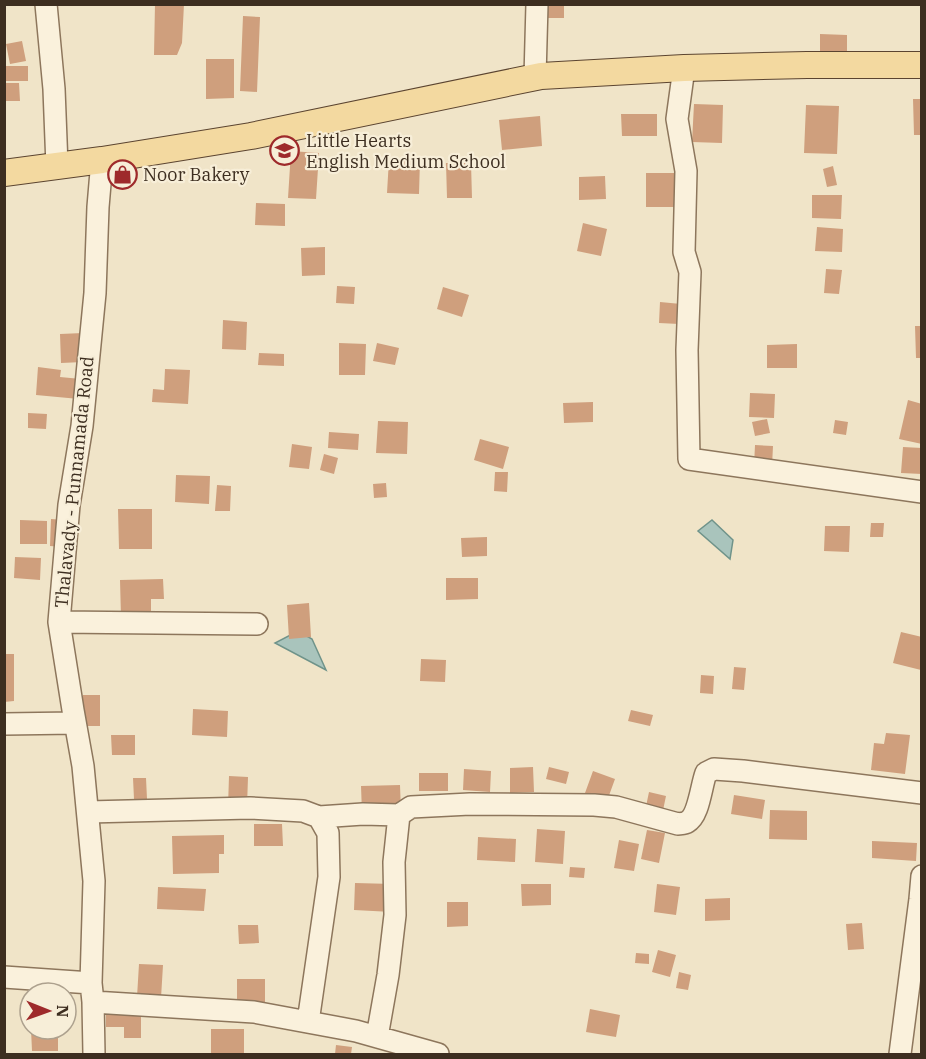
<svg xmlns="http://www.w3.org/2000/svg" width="926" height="1059" font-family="'IBM Plex Serif',serif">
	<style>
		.water { fill: #a9c4bc; stroke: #6f938a; stroke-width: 1.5 }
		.building { fill: #cf9f7d }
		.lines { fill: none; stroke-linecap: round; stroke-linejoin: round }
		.minor-casing { stroke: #8d765c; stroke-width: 24 }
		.major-casing { stroke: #5b4430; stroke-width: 28 }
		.minor { stroke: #faf1dc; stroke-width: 21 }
		.major { stroke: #f3d9a0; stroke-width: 26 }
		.labels { text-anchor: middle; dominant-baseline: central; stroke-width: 4.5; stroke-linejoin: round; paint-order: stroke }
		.poi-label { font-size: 18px; fill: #3d2e20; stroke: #f7eed8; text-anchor: start }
		.street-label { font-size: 18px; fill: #3d2e20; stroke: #f7eed8 }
	</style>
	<rect width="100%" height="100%" fill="#f0e4c8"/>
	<path class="water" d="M 712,520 L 733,540 L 730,559 L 698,531 Z
		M 298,631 L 312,639 L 326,670 L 275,643 Z"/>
	<path class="building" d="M 155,4 L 184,4 L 182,43 L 177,55 L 154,55 Z
		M 541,4 L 564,4 L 564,18 L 541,18 Z
		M 243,16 L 260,17 L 257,92 L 240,91 Z
		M 820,34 L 847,35 L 847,56 L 820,55 Z
		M 22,41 L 26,61 L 10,64 L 6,44 Z
		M 206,59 L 234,59 L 234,98 L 206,99 Z
		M 4,66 L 28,66 L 28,81 L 4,81 Z
		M 4,83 L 19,83 L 20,101 L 4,101 Z
		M 913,99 L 922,99 L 922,135 L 914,135 Z
		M 694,104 L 723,105 L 722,143 L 692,142 Z
		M 806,105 L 839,106 L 837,154 L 804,153 Z
		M 621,114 L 657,114 L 657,136 L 622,136 Z
		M 540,116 L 542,146 L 502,150 L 499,120 Z
		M 291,151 L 319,153 L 316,199 L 288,198 Z
		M 389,159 L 420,160 L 419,194 L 387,193 Z
		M 446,163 L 471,163 L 472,198 L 447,198 Z
		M 833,166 L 837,185 L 827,187 L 823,169 Z
		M 646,173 L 681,173 L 681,207 L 646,207 Z
		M 605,176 L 606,199 L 579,200 L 579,177 Z
		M 812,195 L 842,195 L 841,219 L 812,218 Z
		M 256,203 L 285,204 L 285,226 L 255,225 Z
		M 583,223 L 607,229 L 601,256 L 577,251 Z
		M 817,227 L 843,229 L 842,252 L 815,251 Z
		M 325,247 L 325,275 L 302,276 L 301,248 Z
		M 826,269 L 842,270 L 839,294 L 824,293 Z
		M 337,286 L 355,287 L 354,304 L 336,303 Z
		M 443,287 L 469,295 L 462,317 L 437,309 Z
		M 660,302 L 681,304 L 679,324 L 659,323 Z
		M 223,320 L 247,322 L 246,350 L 222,349 Z
		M 915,326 L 922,326 L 922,358 L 916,358 Z
		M 83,333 L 83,362 L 61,363 L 60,334 Z
		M 339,343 L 366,344 L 365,375 L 339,375 Z
		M 377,343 L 399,348 L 395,365 L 373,361 Z
		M 797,344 L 797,368 L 767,368 L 767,345 Z
		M 259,353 L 284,354 L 284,366 L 258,365 Z
		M 38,367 L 61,370 L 60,377 L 81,379 L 79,399 L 36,395 Z
		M 165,369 L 190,370 L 188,404 L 152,402 L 153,389 L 164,390 Z
		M 750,393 L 775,394 L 774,418 L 749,417 Z
		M 908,400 L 922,404 L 922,444 L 899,439 Z
		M 593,402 L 593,422 L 564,423 L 563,403 Z
		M 28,413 L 47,414 L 46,429 L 28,428 Z
		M 767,419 L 770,433 L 755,436 L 752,422 Z
		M 835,420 L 848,422 L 846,435 L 833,433 Z
		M 378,421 L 408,422 L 407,454 L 376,453 Z
		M 329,432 L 359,434 L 358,450 L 328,448 Z
		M 480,439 L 509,447 L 503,469 L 474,460 Z
		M 292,444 L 312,447 L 309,469 L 289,467 Z
		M 755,445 L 773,446 L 772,466 L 754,466 Z
		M 903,447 L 922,448 L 922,474 L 901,473 Z
		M 324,454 L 338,458 L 334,474 L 320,470 Z
		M 495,472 L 508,472 L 507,492 L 494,491 Z
		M 176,475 L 210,476 L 209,504 L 175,502 Z
		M 386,483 L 387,497 L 374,498 L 373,484 Z
		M 217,485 L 231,486 L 230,511 L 215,511 Z
		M 118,509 L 152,509 L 152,549 L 119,549 Z
		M 51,519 L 65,520 L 63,547 L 50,546 Z
		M 20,520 L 47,521 L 47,544 L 20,544 Z
		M 871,523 L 884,523 L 883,537 L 870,537 Z
		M 825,526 L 850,526 L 849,552 L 824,551 Z
		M 487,537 L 487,556 L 462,557 L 461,538 Z
		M 15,557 L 41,558 L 40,580 L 14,578 Z
		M 446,578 L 478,578 L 478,599 L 446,600 Z
		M 163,579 L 164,599 L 151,599 L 151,617 L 121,617 L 120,580 Z
		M 309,603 L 311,637 L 289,639 L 287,605 Z
		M 901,632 L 922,637 L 921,670 L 893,663 Z
		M 4,654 L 14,654 L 14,701 L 4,702 Z
		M 421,659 L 446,660 L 445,682 L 420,681 Z
		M 734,667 L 746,668 L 744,690 L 732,689 Z
		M 701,675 L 714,676 L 713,694 L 700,693 Z
		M 83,695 L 100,695 L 100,726 L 83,726 Z
		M 193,709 L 228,711 L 227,737 L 192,735 Z
		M 631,710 L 653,715 L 650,726 L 628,721 Z
		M 886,733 L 910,735 L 905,774 L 871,770 L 874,743 L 884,744 Z
		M 111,735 L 135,735 L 135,755 L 112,755 Z
		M 533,767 L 534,792 L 510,793 L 510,768 Z
		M 549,767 L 569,772 L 566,784 L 546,779 Z
		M 464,769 L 491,771 L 490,792 L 463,790 Z
		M 593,771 L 615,779 L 607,801 L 585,793 Z
		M 419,773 L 448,773 L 448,791 L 419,791 Z
		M 229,776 L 248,777 L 247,807 L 228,807 Z
		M 133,778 L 146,778 L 147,799 L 134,799 Z
		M 400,785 L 401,812 L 362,813 L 361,786 Z
		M 649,792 L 666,796 L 662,815 L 645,811 Z
		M 734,795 L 765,800 L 762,819 L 731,814 Z
		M 770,810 L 807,811 L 807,840 L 769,839 Z
		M 254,824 L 282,824 L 283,846 L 254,846 Z
		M 537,829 L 565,831 L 563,864 L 535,862 Z
		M 647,830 L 665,833 L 659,863 L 641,859 Z
		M 224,835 L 224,854 L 219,854 L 219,873 L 173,874 L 172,836 Z
		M 478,837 L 516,839 L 515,862 L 477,860 Z
		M 619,840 L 639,844 L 634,871 L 614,868 Z
		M 872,841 L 917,843 L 916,861 L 872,858 Z
		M 570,867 L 585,868 L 584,878 L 569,877 Z
		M 355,883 L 393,884 L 392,912 L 354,910 Z
		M 521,884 L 551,884 L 551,905 L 522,906 Z
		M 657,884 L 680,887 L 676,915 L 654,912 Z
		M 158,887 L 206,889 L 204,911 L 157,909 Z
		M 730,898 L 730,920 L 705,921 L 705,899 Z
		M 447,902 L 468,902 L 468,926 L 447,927 Z
		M 862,923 L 864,949 L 848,950 L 846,924 Z
		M 238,925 L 258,925 L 259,943 L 239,944 Z
		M 658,950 L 676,955 L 670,977 L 652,972 Z
		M 636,953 L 649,954 L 649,964 L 635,963 Z
		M 139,964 L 163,965 L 161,998 L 137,997 Z
		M 679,972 L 691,975 L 688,990 L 676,988 Z
		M 237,979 L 265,979 L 265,1005 L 237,1004 Z
		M 590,1009 L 620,1015 L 616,1037 L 586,1032 Z
		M 106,1013 L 141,1013 L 141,1038 L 124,1038 L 124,1027 L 106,1027 Z
		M 31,1029 L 58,1029 L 58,1051 L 32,1051 Z
		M 211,1029 L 244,1029 L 244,1054 L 211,1054 Z
		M 336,1045 L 352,1047 L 351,1054 L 335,1054 Z"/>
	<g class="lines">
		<defs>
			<path id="minor" d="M 46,4 L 54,89 L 57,166
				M 684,68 L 677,119 L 686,171 L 684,252 L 690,272 L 687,350 L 689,459 L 922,492
				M 535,77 L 537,4
				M 59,622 L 257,624
				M 4,724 L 75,723
				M 88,812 L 250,808 L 303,811 L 319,817 L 328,833 L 329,877 L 308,1022
				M 319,817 L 363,814 L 399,815 L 411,807 L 470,804 L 594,805 L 616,807 L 678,824 C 679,824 687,823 687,822 C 699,816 701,786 706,773 L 714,769 L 743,771 L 922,793
				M 4,977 L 91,983
				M 93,1002 L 254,1012 L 356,1031 L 438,1054
				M 377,1037 L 388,975 L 395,915 L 394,862 L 399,815
				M 94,1054 L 93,1002 L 91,983 L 94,881 L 83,766 L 73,710 L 59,622 L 69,505 L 82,426 L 95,293 L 98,207 L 102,160
				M 900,1054 L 920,899 L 922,876"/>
			<path id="major" d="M 4,173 L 102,160 L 251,136 L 541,76 L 684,68 L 807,65 L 922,65"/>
		</defs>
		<use href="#minor" class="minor-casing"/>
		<use href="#major" class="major-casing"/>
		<use href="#minor" class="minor"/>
		<use href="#major" class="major"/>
	</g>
	<defs>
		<symbol id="school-ring" viewBox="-11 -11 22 22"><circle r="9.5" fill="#f7eed8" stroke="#9e2a2b" stroke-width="1.5"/><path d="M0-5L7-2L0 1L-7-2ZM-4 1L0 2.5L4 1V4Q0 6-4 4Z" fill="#9e2a2b"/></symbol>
		<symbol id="shop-ring" viewBox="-11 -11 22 22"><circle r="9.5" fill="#f7eed8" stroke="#9e2a2b" stroke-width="1.5"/><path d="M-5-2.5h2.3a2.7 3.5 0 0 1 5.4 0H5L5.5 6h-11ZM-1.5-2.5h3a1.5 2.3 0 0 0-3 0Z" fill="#9e2a2b"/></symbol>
	</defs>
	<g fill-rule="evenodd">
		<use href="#school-ring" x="268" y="134" width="33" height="33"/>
		<use href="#shop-ring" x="106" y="158" width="33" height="33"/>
	</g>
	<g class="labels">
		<g class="poi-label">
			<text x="306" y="140">Little Hearts<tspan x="306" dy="21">English Medium School</tspan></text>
			<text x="143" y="174">Noor Bakery</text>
		</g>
		<g class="street-label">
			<text transform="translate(74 482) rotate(-84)">Thalavady - Punnamada Road</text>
		</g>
	</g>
	<rect width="926" height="1059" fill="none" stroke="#3d2e20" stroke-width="12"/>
	<g transform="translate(48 1011) rotate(91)"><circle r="28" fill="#f7eed8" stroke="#ada18e" stroke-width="1.5"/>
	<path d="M0-4.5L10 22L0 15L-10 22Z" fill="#9e2a2b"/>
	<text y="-9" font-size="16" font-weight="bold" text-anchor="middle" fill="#3d2e20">N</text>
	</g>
</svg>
